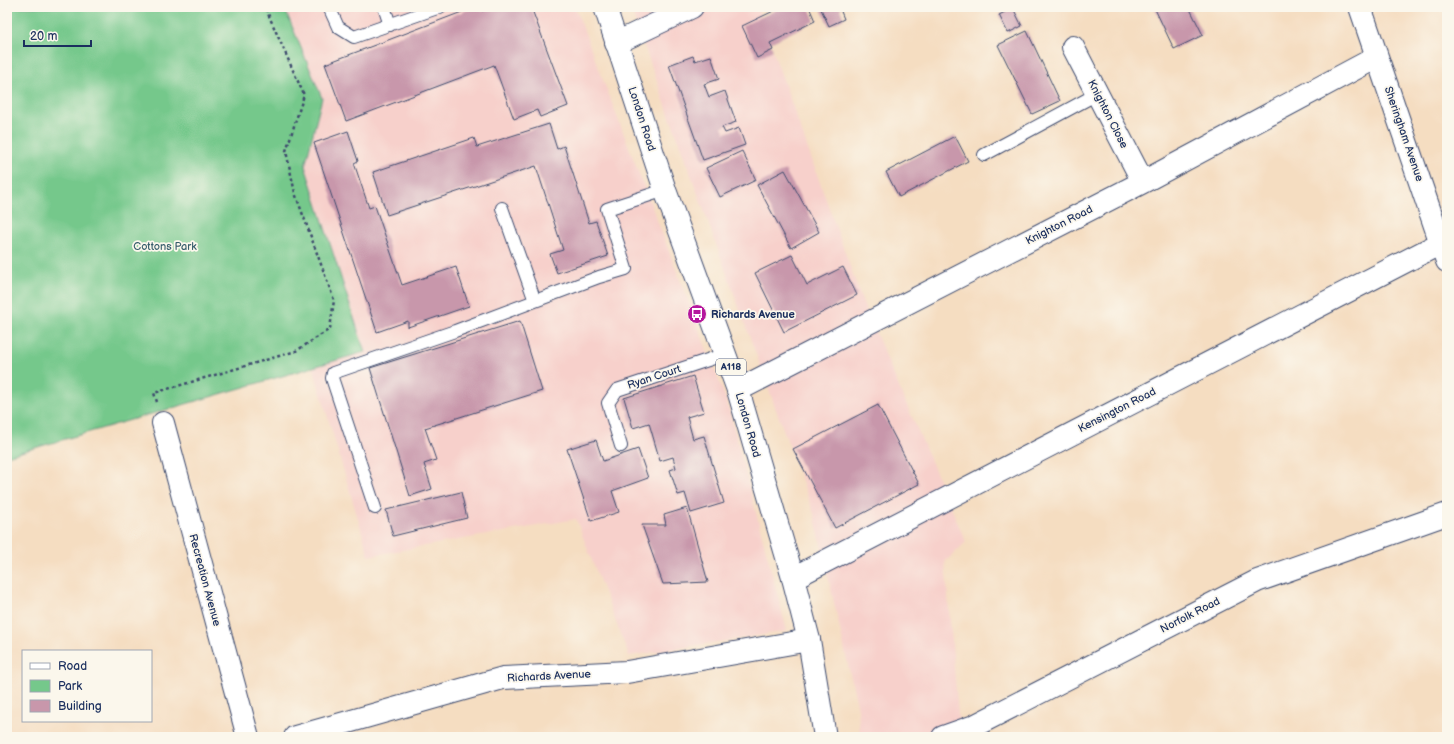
<svg xmlns="http://www.w3.org/2000/svg" width="1454" height="744" font-family="'Balsamiq Sans',sans-serif">
	<style>
		.built { fill: #f7d0cb }
		.green { fill: #75c88b; stroke: #487c74 }
		.building { fill: #c897ab }
		.lines { fill: none; stroke-linecap: round; stroke-linejoin: round }
		.lane-casing { stroke: #3c496d; stroke-width: 14 }
		.street-casing { stroke: #3c496d; stroke-width: 24 }
		.primary-casing { stroke: #3c496d; stroke-width: 24 }
		.path { stroke: #3c496d; stroke-width: 2.5; stroke-dasharray: 3 3; stroke-linecap: butt }
		.lane { stroke: #fff; stroke-width: 12 }
		.street { stroke: #fff; stroke-width: 22 }
		.primary { stroke: #fff; stroke-width: 22 }
		.labels { text-anchor: middle; dominant-baseline: central; stroke-width: 3.5; stroke-linejoin: round; paint-order: stroke }
		.shield { fill: #fbf7ec; stroke: #5e6b89; stroke-width: 1 }
		.shield-label { font-size: 10px; font-weight: bold; fill: #1b2f5e }
		.street-label { font-size: 11px; fill: #1b2f5e; stroke: #fbf7ec }
		.park-label { font-size: 11px; fill: #365d6c; stroke: #fbf7ec }
		.poi-label { font-size: 11px; font-weight: bold; fill: #1b2f5e; stroke: #fbf7ec; text-anchor: start }
	</style>
	<rect width="100%" height="100%" fill="#fbf7ec"/>
	<filter id="ink" filterUnits="userSpaceOnUse"><feTurbulence type="fractalNoise" baseFrequency=".025" numOctaves="2"/><feDisplacementMap in="SourceGraphic" scale="8" xChannelSelector="R" yChannelSelector="G"/><feConvolveMatrix kernelMatrix="1 2 1 2 8 2 1 2 1" color-interpolation-filters="sRGB"/></filter>
	<filter id="wash" filterUnits="userSpaceOnUse"><feTurbulence type="fractalNoise" baseFrequency=".012" numOctaves="4" result="noise"/><feDisplacementMap in="SourceGraphic" scale="16" xChannelSelector="R" yChannelSelector="G"/><feGaussianBlur stdDeviation="0.9" result="paint"/><feColorMatrix in="noise" values="0 0 0 0 0 0 0 0 0 0 0 0 0 0 0 0 0 1.4 0 .05"/><feComposite in="paint" operator="in"/></filter>
	<g filter="url(#wash)">
		<rect width="100%" height="100%" fill="#f5ddc1"/>
		<path class="built" d="M 284,7 L 575,7 L 727,402 L 787,631 L 629,656 L 576,519 L 369,556 L 313,367 L 365,352 L 305,166 L 322,98 Z
			M 630,7 L 757,7 L 865,308 L 966,542 L 945,562 L 960,737 L 860,737 L 858,709 L 814,514 Z"/>
		<path class="green" d="M 7,7 L 284,7 L 322,98 L 305,166 L 365,352 L 7,456 Z"/>
		<g id="blocks">
			<path class="building" d="M 475,7 L 481,7 L 482,11 L 492,7 L 531,7 L 568,106 L 540,117 L 537,110 L 514,119 L 494,65 L 346,121 L 325,64 Z
				M 782,7 L 809,7 L 815,21 L 770,43 L 773,50 L 757,58 L 742,26 Z
				M 820,7 L 843,7 L 840,9 L 844,19 L 829,26 Z
				M 1154,7 L 1189,7 L 1203,35 L 1174,49 Z
				M 1013,8 L 1022,26 L 1008,33 L 999,15 Z
				M 1027,31 L 1060,101 L 1032,114 L 998,45 Z
				M 693,56 L 695,61 L 711,56 L 719,79 L 704,84 L 709,97 L 725,91 L 736,122 L 722,127 L 725,133 L 739,128 L 745,145 L 703,160 L 669,65 Z
				M 549,124 L 557,149 L 564,146 L 589,223 L 596,221 L 608,256 L 557,273 L 550,254 L 563,250 L 536,166 L 387,215 L 373,172 L 474,138 L 477,147 Z
				M 348,131 L 358,161 L 354,163 L 369,208 L 375,206 L 402,285 L 456,267 L 469,306 L 408,327 L 408,321 L 377,332 L 314,143 Z
				M 955,136 L 968,161 L 899,197 L 886,172 Z
				M 742,151 L 756,180 L 720,197 L 706,168 Z
				M 785,170 L 819,232 L 791,248 L 757,185 Z
				M 792,255 L 807,285 L 843,267 L 857,295 L 784,332 L 755,273 Z
				M 520,321 L 542,391 L 425,428 L 436,460 L 424,464 L 432,489 L 410,496 L 370,368 Z
				M 693,376 L 704,412 L 687,417 L 693,439 L 704,436 L 724,503 L 691,513 L 685,493 L 678,495 L 670,470 L 676,468 L 673,457 L 660,461 L 649,423 L 633,428 L 624,398 Z
				M 878,405 L 919,484 L 835,528 L 793,449 Z
				M 596,440 L 603,461 L 638,449 L 648,478 L 612,491 L 619,512 L 591,521 L 567,449 Z
				M 461,492 L 467,518 L 393,536 L 386,510 Z
				M 687,508 L 708,582 L 663,584 L 642,525 L 666,525 L 664,515 Z"/>
		</g>
	</g>
	<g filter="url(#ink)">
		<use href="#blocks" fill-opacity="0" stroke="#3c496d" stroke-width="1"/>
		<g class="lines">
			<defs>
				<path id="lane" d="M 329,7 L 338,27 L 354,37 L 440,7
					M 384,7 L 390,25
					M 984,155 L 1097,94
					M 502,208 L 535,301
					M 621,446 L 608,403 L 617,390 L 726,354
					M 375,508 L 332,378 L 333,373 L 455,331 L 599,277 L 626,269 L 607,209 L 665,190"/>
				<path id="street" d="M 1360,7 L 1447,261
					M 616,43 L 692,7
					M 1073,47 L 1143,182
					M 738,390 L 1143,182 L 1377,57
					M 163,423 L 248,737
					M 793,578 L 1441,243
					M 295,737 L 503,678 L 627,672 L 809,640
					M 943,737 L 974,726 L 1257,581 L 1447,514"/>
				<path id="primary" d="M 605,7 L 665,190 L 738,390 L 793,578 L 809,640 L 825,737"/>
			</defs>
			<use href="#lane" class="lane-casing"/>
			<use href="#street" class="street-casing"/>
			<use href="#primary" class="primary-casing"/>
			<path class="path" d="M 157,402 L 154,393 L 296,351 L 330,329 L 334,300 L 295,193 L 286,151 L 304,95 L 265,7"/>
			<use href="#lane" class="lane"/>
			<use href="#street" class="street"/>
			<use href="#primary" class="primary"/>
		</g>
	</g>
	<defs>
		<symbol id="bus-disc" viewBox="-11 -11 22 22"><circle r="9.5" fill="#b5179e" stroke="#fbf7ec"/><path d="M-5-6H5V4H4V6H2V4H-2V6H-4V4H-5ZM-3.5-4V0h7V-4ZM-3.5 1.2v1.5H-2V1.2ZM2 1.2v1.5H3.5V1.2Z" fill="#fff"/></symbol>
	</defs>
	<g fill-rule="evenodd">
		<use href="#bus-disc" x="686" y="303" width="22" height="22"/>
	</g>
	<g class="labels">
		<rect class="shield" x="716" y="359" width="30" height="16" rx="3"/>
		<g class="shield-label">
			<text x="731" y="367">A118</text>
		</g>
		<g class="street-label">
			<text transform="translate(1108 114) rotate(63)">Knighton Close</text>
			<text transform="translate(642 119) rotate(72)">London Road</text>
			<text transform="translate(1404 134) rotate(71)">Sheringham Avenue</text>
			<text transform="translate(1059 225) rotate(-27)">Knighton Road</text>
			<text transform="translate(654 377) rotate(-18)">Ryan Court</text>
			<text transform="translate(1117 410) rotate(-27)">Kensington Road</text>
			<text transform="translate(748 425) rotate(74)">London Road</text>
			<text transform="translate(205 580) rotate(75)">Recreation Avenue</text>
			<text transform="translate(1190 615) rotate(-27)">Norfolk Road</text>
			<text transform="translate(549 676) rotate(-3)">Richards Avenue</text>
		</g>
		<g class="park-label">
			<text x="165" y="246">Cottons Park</text>
		</g>
		<g class="poi-label">
			<text x="711" y="314">Richards Avenue</text>
		</g>
	</g>
	<rect width="1454" height="744" fill="none" stroke="#fbf7ec" stroke-width="24"/>
	<rect x="22" y="650" width="130" height="72" fill="#fbf7ec" stroke="#a1a7b3"/>
	<rect x="30" y="663" width="20" height="6" fill="#ffffff" stroke="#a1a7b3"/>
	<text x="58" y="670" font-size="12" fill="#1b2f5e">Road</text>
	<rect x="30" y="680" width="20" height="12" fill="#75c88b" stroke="#a1a7b3"/>
	<text x="58" y="690" font-size="12" fill="#1b2f5e">Park</text>
	<rect x="30" y="700" width="20" height="12" fill="#c897ab" stroke="#a1a7b3"/>
	<text x="58" y="710" font-size="12" fill="#1b2f5e">Building</text>
	<path d="M24 40v6h67v-6" fill="none" stroke="#1b2f5e" stroke-width="2"/>
	<text x="30" y="40" font-size="12" fill="#1b2f5e" stroke="#fbf7ec" stroke-width="3" paint-order="stroke">20 m</text>
</svg>
